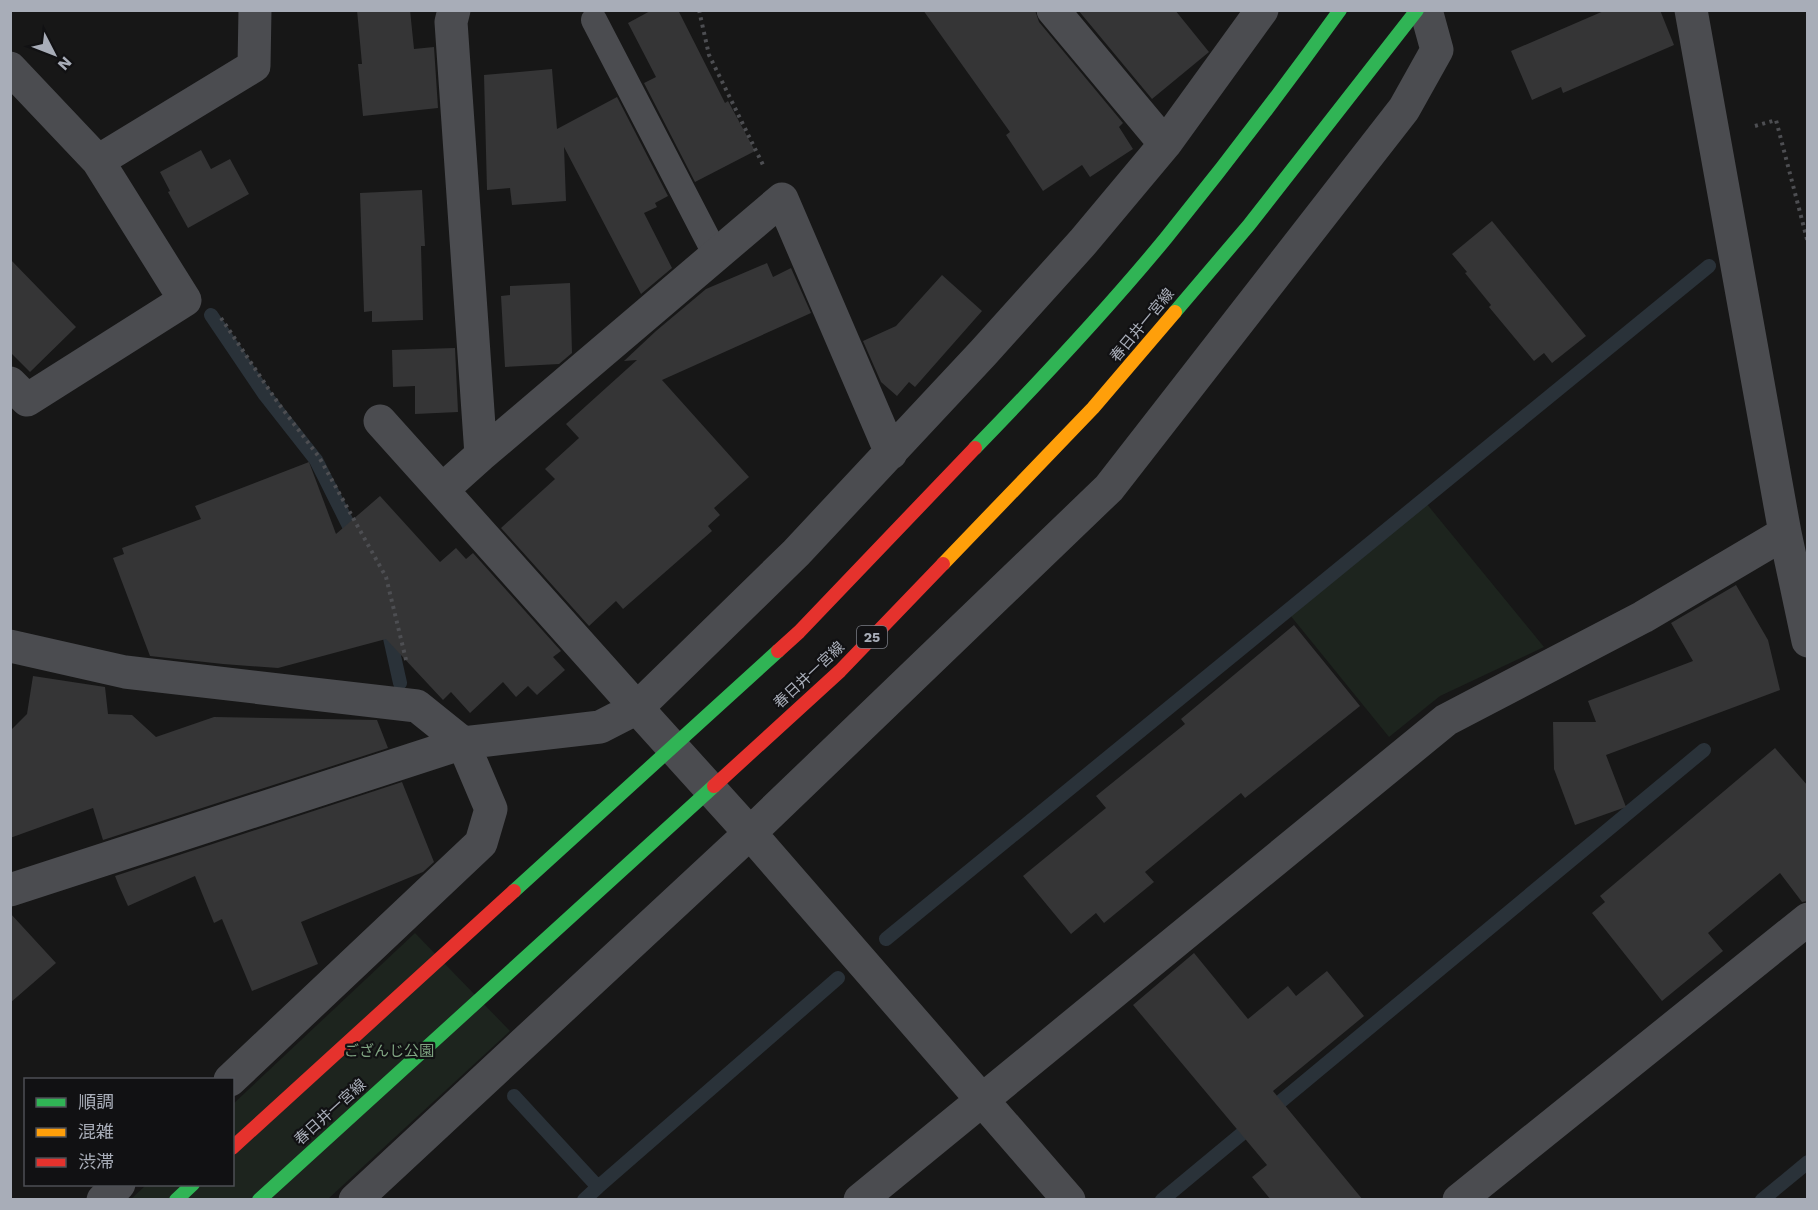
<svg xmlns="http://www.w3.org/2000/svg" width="1818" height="1210" font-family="'Work Sans','Noto Sans JP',sans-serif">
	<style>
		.green { fill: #1d241e }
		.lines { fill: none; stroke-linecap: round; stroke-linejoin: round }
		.stream { stroke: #2a3239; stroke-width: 14 }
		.building { fill: #353536 }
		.path { stroke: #4d4e52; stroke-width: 4; stroke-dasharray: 3 4.5; stroke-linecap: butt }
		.lane { stroke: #4b4c50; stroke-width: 26 }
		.street { stroke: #4b4c50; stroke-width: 33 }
		.fast { stroke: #30b455; stroke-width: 14 }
		.fast-bridge { stroke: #30b455; stroke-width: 14 }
		.slow-bridge { stroke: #ff9f0a; stroke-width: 14 }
		.jam-bridge { stroke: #e5322d; stroke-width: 14 }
		.labels { text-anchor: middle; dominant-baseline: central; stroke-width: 4.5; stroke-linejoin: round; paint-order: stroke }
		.shield { fill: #111113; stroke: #7b7e86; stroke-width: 1.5 }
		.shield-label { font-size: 14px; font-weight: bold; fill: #a8adb8 }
		.street-label { font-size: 15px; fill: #a8adb8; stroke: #111113 }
		.park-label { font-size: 15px; fill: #7fa381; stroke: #111113 }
	</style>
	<rect width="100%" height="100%" fill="#171717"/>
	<path class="green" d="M 1426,503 L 1544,647 L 1440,696 L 1389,737 L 1290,615 Z
		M 415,933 L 510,1031 L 328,1199 L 130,1200 L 146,1185 L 232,1184 L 233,1104 Z"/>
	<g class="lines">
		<path class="stream" d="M 211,315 L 265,395 L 316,460 L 355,538
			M 388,629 L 400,683
			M 886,939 L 1709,266
			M 514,1096 L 598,1187 L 584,1200
			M 598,1187 L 838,978
			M 1162,1200 L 1704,750
			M 1762,1200 L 1808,1162"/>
	</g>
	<path class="building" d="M 357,10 L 410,10 L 414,49 L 434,47 L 438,108 L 363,116 L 358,64 L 362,64 Z
		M 652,10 L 678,10 L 725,103 L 728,101 L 755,151 L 695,182 L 644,83 L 656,77 L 628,23 Z
		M 923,10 L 1035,10 L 1039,22 L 1123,123 L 1119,127 L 1133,149 L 1090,177 L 1082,165 L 1043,191 L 1006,135 L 1010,132 Z
		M 1078,10 L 1175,10 L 1209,52 L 1152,99 Z
		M 1606,10 L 1660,10 L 1674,45 L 1563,93 L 1561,87 L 1532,100 L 1511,51 Z
		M 552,69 L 557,129 L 617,97 L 668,196 L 655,203 L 657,207 L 644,213 L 672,268 L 641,294 L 564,147 L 566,201 L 512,205 L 510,188 L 487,190 L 484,75 Z
		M 201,150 L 211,169 L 230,159 L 249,194 L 188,228 L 168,192 L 170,191 L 160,172 Z
		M 422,190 L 425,246 L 421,246 L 423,320 L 372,322 L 372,311 L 364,312 L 360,193 Z
		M 1492,221 L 1586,336 L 1552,363 L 1544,353 L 1534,361 L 1489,307 L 1491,305 L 1465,273 L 1467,272 L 1452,254 Z
		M 10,259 L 76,327 L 30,372 L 10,352 Z
		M 767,263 L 773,277 L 791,268 L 811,313 L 662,380 L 749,477 L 714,508 L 720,515 L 708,526 L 712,531 L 623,609 L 616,601 L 589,626 L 501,528 L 555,479 L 545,469 L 579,438 L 566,424 L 637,360 L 624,361 L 656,331 L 706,289 Z
		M 942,275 L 982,311 L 915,387 L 909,382 L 897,396 L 881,382 L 863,341 L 896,326 Z
		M 570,283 L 572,353 L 559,364 L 505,367 L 501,296 L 510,295 L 510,286 Z
		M 455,348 L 458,412 L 415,414 L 415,386 L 393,387 L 392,350 Z
		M 309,462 L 336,534 L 380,496 L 440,562 L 456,548 L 466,559 L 473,553 L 561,651 L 553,657 L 565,670 L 537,695 L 528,686 L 516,697 L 503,682 L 470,713 L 451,692 L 443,700 L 386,639 L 278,668 L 223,664 L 150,656 L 113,558 L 124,554 L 122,548 L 201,519 L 195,506 Z
		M 1736,585 L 1768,640 L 1780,690 L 1606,755 L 1626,807 L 1575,825 L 1554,769 L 1553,722 L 1596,722 L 1588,701 L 1693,661 L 1671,623 Z
		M 1294,625 L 1360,706 L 1245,798 L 1241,793 L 1145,872 L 1154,882 L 1104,923 L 1096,913 L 1071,934 L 1023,876 L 1106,808 L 1096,796 L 1185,724 L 1181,719 Z
		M 33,676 L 105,687 L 108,714 L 132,715 L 156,737 L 214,717 L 377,720 L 388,748 L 103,840 L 93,808 L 10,838 L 10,731 L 27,714 Z
		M 1775,748 L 1808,786 L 1808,901 L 1802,902 L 1780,873 L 1708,933 L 1723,951 L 1662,1001 L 1592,913 L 1605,902 L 1600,896 Z
		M 402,782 L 434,862 L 423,872 L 301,922 L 318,964 L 252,991 L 222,919 L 214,923 L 195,876 L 128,906 L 119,886 L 115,876 Z
		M 10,913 L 56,963 L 10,1003 Z
		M 1194,953 L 1248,1019 L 1288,986 L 1296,996 L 1327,971 L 1364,1016 L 1273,1091 L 1363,1200 L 1271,1200 L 1252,1177 L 1267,1165 L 1133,1005 Z"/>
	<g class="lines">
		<path class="path" d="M 699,10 L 709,55 L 763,165
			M 1755,126 L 1776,120 L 1808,243
			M 221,318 L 278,403 L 319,457 L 386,577 L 407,664"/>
		<path class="lane" d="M 594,20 L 716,255"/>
		<path class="street" d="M 454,10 L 451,22 L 481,455
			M 1053,10 L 1165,144
			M 1691,10 L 1785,533 L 1808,641
			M 10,68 L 98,161 L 185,300 L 27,400 L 10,383
			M 98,161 L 254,66 L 255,10
			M 380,421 L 442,490
			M 891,453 L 782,199 L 481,455 L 442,490 L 637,708 L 796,553 L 983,353 L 1083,242 L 1165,144 L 1262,10
			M 10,646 L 125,672 L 417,706 L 463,743 L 491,809 L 481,843 L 230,1080
			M 10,890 L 463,743 L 600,727 L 637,708 L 750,833 L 1069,1200
			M 103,1200 L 119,1184
			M 355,1200 L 750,833 L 1109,488 L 1404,109 L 1437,50 L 1426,10
			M 860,1200 L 1446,720 L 1643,617 L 1785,533
			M 1459,1200 L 1808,919"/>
		<path class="fast" d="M 176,1200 L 193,1184"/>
		<path class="fast-bridge" d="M 1175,312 L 1249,225 L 1417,10
			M 975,448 C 1041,380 1106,311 1166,238 C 1226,164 1284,88 1340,10
			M 514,891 L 778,651
			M 259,1200 L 714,786"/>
		<path class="slow-bridge" d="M 943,564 L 1093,408 L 1175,312"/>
		<path class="jam-bridge" d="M 778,651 L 799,632 L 975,448
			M 714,786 L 840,671 L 943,564
			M 232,1148 L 514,891"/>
	</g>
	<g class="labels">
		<rect class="shield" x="857" y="626" width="30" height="22" rx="4.5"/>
		<g class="shield-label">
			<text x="872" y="637">25</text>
		</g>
		<g class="street-label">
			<text transform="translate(1142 325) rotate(-50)">春日井一宮線</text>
			<text transform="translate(809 675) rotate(-43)">春日井一宮線</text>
			<text transform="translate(330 1112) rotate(-42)">春日井一宮線</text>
		</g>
		<g class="park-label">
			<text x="389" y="1051">ござんじ公園</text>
		</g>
	</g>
	<rect width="1818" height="1210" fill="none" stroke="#a8adb8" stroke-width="24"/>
	<rect x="24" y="1078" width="210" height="108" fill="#111113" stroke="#4d4f55" stroke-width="1.5"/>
	<rect x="36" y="1098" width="30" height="9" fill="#30b455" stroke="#4d4f55" stroke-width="1.5"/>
	<text x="78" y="1108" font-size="18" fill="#a8adb8">順調</text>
	<rect x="36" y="1128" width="30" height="9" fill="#ff9f0a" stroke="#4d4f55" stroke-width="1.5"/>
	<text x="78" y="1138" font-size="18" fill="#a8adb8">混雑</text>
	<rect x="36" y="1158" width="30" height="9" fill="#e5322d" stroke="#4d4f55" stroke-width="1.5"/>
	<text x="78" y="1168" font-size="18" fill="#a8adb8">渋滞</text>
	<g transform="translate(54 54) rotate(132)" stroke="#111113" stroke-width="4.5" paint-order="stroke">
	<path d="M0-4.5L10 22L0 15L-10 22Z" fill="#a8adb8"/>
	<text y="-9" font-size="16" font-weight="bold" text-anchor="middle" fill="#a8adb8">N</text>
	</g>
</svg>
